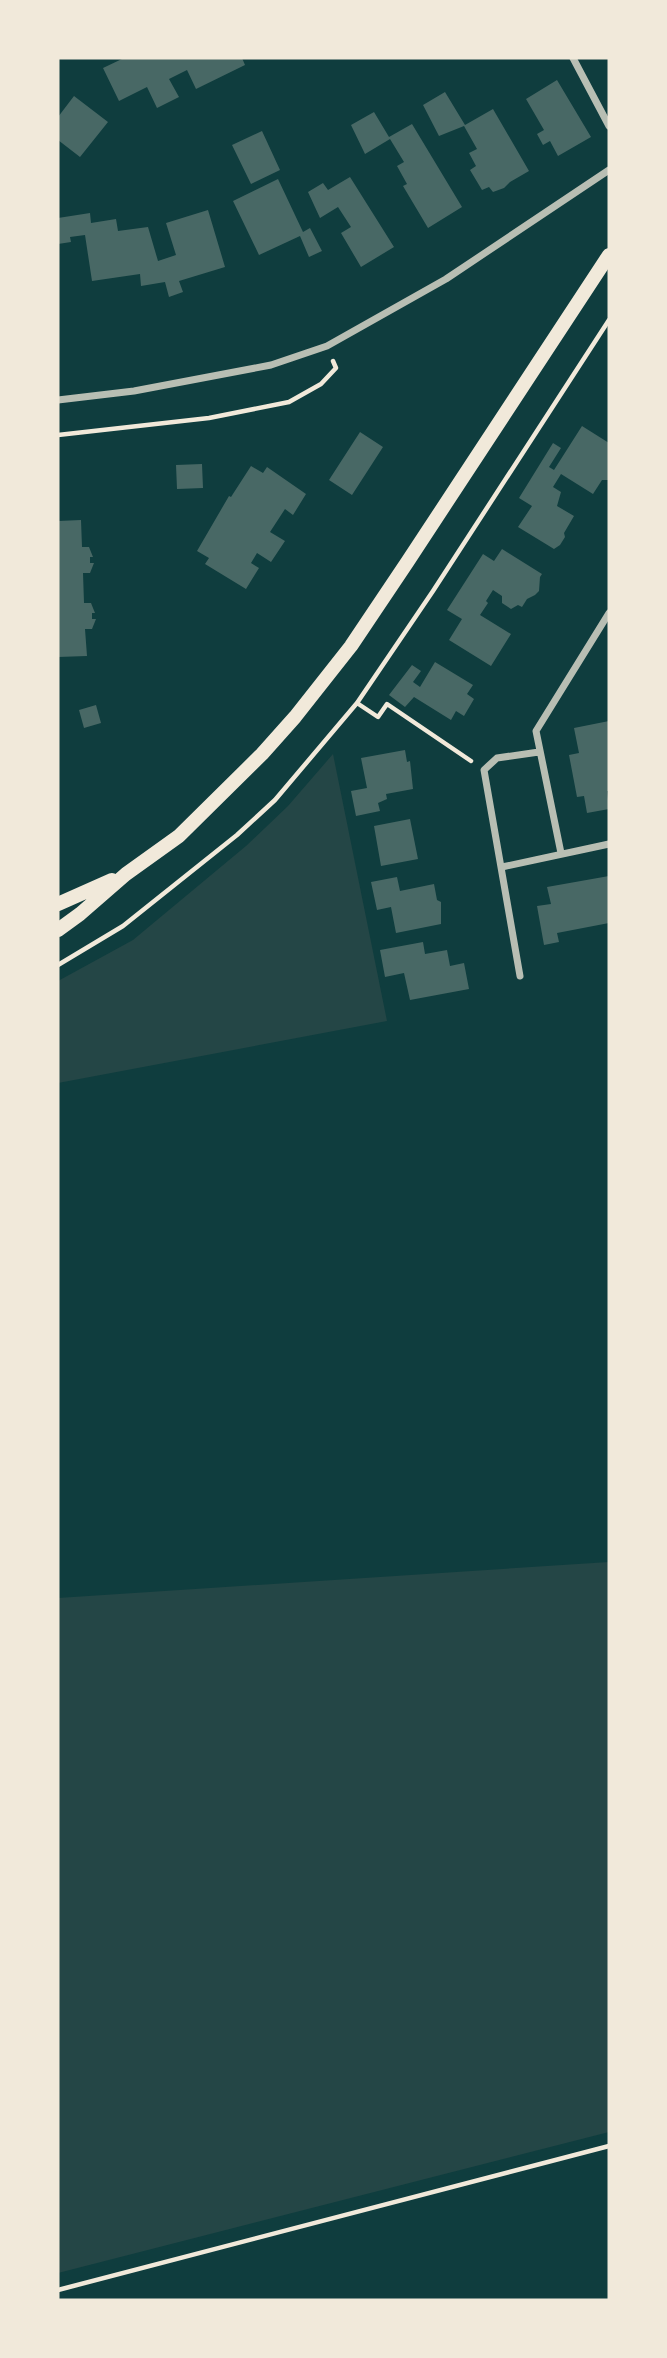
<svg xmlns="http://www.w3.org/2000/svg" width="667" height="2358" font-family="Cabin,sans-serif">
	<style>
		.green { fill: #244646 }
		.building { fill: #486865 }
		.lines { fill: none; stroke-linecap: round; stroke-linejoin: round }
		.path { stroke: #f1e9da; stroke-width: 4.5 }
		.minor { stroke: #b8beb3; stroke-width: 7 }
		.secondary { stroke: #f1e9da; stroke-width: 14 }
	</style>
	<rect width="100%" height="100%" fill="#0f3d3e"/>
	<path class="green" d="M 333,754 L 387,1021 L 58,1083 L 58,981 L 133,940 L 246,846 L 288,806 Z
		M 609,1562 L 609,2132 L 58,2273 L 58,1598 Z"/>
	<path class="building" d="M 124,58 L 242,58 L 245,65 L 196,89 L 187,70 L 169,79 L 179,97 L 157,108 L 147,87 L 119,101 L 103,68 Z
		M 557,80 L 591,137 L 558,156 L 550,141 L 543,145 L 537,134 L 544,130 L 526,99 Z
		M 445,92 L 465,125 L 493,109 L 529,171 L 510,182 L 504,188 L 493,192 L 489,187 L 482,190 L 470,170 L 476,166 L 469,153 L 477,149 L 464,126 L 439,136 L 423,105 Z
		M 74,96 L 108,122 L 80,157 L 58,140 L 58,117 Z
		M 374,112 L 389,137 L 412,124 L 462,207 L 428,228 L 403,186 L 407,184 L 397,166 L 404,162 L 390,139 L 365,154 L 351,125 Z
		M 262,131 L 280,170 L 251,184 L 232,145 Z
		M 350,177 L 394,247 L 361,267 L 341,233 L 351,227 L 338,207 L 320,218 L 308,192 L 323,183 L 328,190 Z
		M 278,179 L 303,232 L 310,228 L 322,251 L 309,257 L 300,236 L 259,255 L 233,201 Z
		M 208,210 L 225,267 L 179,281 L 183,292 L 169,297 L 165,282 L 141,286 L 140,274 L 92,281 L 85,235 L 70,237 L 71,242 L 58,244 L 58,218 L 90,213 L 91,223 L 116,219 L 118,231 L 148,227 L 158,261 L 176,255 L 166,223 Z
		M 582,426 L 609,443 L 609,480 L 602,480 L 593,494 L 561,474 L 553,487 L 561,492 L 557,506 L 574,516 L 564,533 L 565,537 L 560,545 L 554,549 L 518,527 L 532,506 L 519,498 L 553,443 L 561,448 L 549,467 L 554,470 Z
		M 360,432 L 383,447 L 352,495 L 329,480 Z
		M 202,464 L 203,488 L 177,489 L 176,465 Z
		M 251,466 L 263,473 L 267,467 L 306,494 L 293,515 L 285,509 L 270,532 L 285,541 L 271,562 L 257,553 L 251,563 L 259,568 L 246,589 L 205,564 L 209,558 L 197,551 L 229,496 L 231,497 Z
		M 81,520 L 82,547 L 89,547 L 93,557 L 90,557 L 90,563 L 94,563 L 90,573 L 83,573 L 84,603 L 91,603 L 95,613 L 92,613 L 92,619 L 96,619 L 92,629 L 85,629 L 87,656 L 58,657 L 58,521 Z
		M 502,549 L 542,574 L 540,577 L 539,591 L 535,595 L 527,599 L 522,607 L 518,605 L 511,609 L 502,603 L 502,596 L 493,590 L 486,601 L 488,603 L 480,615 L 511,634 L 491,666 L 449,640 L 462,619 L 447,610 L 483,554 L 494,561 Z
		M 435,662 L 473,685 L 467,694 L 474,699 L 464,716 L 456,711 L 451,720 L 414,697 L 405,707 L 389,695 L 412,665 L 421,671 L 413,682 L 420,687 Z
		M 96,705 L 101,723 L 84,728 L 79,710 Z
		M 609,721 L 609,791 L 607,791 L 609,809 L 587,813 L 584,796 L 577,797 L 569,755 L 579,753 L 574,728 Z
		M 405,750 L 407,762 L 410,761 L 413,789 L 386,794 L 387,799 L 378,803 L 380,811 L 356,816 L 351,791 L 367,788 L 361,758 Z
		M 410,819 L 418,859 L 381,866 L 374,826 Z
		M 609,876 L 609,923 L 557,933 L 559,942 L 544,945 L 537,906 L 551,904 L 547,887 Z
		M 397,877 L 400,891 L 434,884 L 437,900 L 441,902 L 441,924 L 396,933 L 391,907 L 377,910 L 371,882 Z
		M 423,942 L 425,954 L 447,950 L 450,966 L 464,963 L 469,989 L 410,1000 L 404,973 L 385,977 L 380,950 Z"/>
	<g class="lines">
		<path class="path" d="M 58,435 L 209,418 L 289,402 L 321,384 L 336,368 L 333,361
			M 357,703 L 378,717 L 387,704 L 471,761
			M 58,965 L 123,926 L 237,835 L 275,800 L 357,703 L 433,591 L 609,320
			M 58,2290 L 609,2146"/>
		<path class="minor" d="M 573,58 L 609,126
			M 58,400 L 134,391 L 271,365 L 327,346 L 446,279 L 609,170
			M 561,853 L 536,731 L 609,613
			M 502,867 L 609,844
			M 520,976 L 484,770 L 497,758 L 539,752"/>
		<path class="secondary" d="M 58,904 L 112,880
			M 58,930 L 80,914 L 126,874 L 179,836 L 262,754 L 295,717 L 351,646 L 408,561 L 609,255"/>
	</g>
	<rect width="667" height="2358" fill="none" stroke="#f1e9da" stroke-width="119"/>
</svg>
